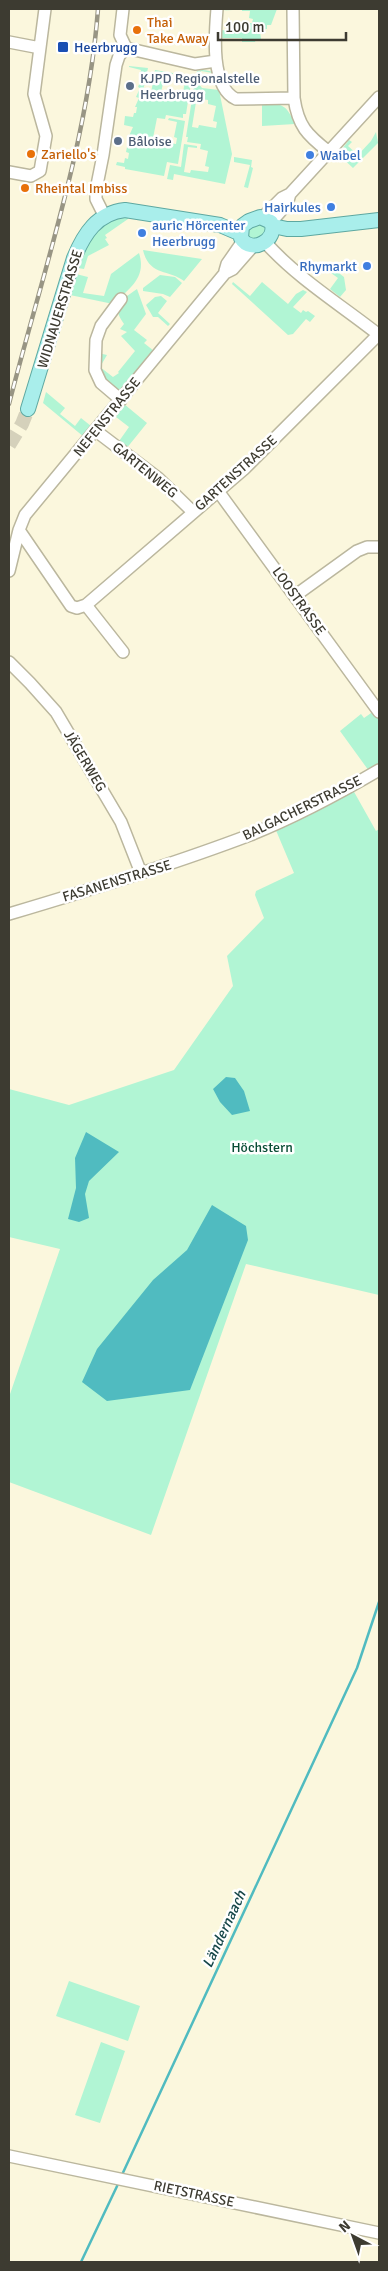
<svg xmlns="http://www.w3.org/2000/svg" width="388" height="2271" font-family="Signika,sans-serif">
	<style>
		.green { fill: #b1f5d4 }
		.water { fill: #50bbc0 }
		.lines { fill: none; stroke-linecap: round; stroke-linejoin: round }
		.stream { stroke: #50bbc0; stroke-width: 2.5 }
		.major-tunnel { stroke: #d5d1bb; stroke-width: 14; stroke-dasharray: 14 7; stroke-linecap: butt }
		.minor-casing { stroke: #bbb79e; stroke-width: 14 }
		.major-casing { stroke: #5ea8a1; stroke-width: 16 }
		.minor { stroke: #fff; stroke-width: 11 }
		.major { stroke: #a9eeeb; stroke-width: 14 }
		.rail-casing { stroke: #989584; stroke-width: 4.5 }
		.rail { stroke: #fff; stroke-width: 2.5; stroke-dasharray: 8; stroke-linecap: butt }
		.food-dot { fill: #e8710a; stroke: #fff; stroke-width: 2 }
		.transit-dot { fill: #1a4fb4; stroke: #fff; stroke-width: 2 }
		.service-dot { fill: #5c6f8a; stroke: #fff; stroke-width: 2 }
		.shop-dot { fill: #3f7fe0; stroke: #fff; stroke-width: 2 }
		.labels { text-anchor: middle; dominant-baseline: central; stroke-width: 5; stroke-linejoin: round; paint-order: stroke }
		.food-label { font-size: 14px; fill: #c56008; stroke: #fff; text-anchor: start }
		.transit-label { font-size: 14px; fill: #164399; stroke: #fff; text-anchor: start }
		.service-label { font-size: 14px; fill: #4e5e75; stroke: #fff; text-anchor: start }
		.shop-label { font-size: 14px; fill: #366cbe; stroke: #fff; text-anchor: start }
		.street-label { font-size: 14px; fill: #3d3b31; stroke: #fff }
		.park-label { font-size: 14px; fill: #094d35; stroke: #fff }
		.water-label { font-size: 15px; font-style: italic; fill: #164648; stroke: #fff }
	</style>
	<rect width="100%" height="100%" fill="#fbf7dd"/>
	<path class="green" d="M 219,9 L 233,11 L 223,10 L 222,30 L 228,31 L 228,27 L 248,29 L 249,23 L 252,23 L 253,19 L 249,18 L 250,11 L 242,11 L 242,9 L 277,9 L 271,25 L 267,25 L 267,29 L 260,30 L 261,39 L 256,39 L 255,42 L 242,42 L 242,38 L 218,38 Z
		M 129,66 L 148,68 L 143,91 L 151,93 L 155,70 L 173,73 L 173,74 L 165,73 L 160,98 L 166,100 L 167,96 L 185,99 L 186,93 L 183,92 L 186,77 L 177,74 L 192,76 L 186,114 L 183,114 L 183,118 L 166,115 L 165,119 L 157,118 L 152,143 L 158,144 L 159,141 L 176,144 L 177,138 L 174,137 L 177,122 L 168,120 L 169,118 L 185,121 L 178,164 L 167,162 L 164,176 L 125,169 L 125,167 L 116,165 L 117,162 L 124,163 L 125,158 L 128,159 L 129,153 L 126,152 L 128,142 L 131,142 L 132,137 L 129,136 L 133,127 L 124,125 L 125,116 L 133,117 L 134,113 L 136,113 L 137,107 L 135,107 L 139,98 L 136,97 L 140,88 L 138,87 L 143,74 L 140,73 L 141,70 L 129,67 Z
		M 202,70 C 212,71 214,71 217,81 L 213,81 L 213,73 L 201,71 L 199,84 L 202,88 L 219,90 L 232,154 L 225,184 L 174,174 L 173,180 L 167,179 L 170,165 L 181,167 L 184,144 L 197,146 L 197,148 L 188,147 L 184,172 L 190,173 L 191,170 L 208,172 L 209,167 L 205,166 L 208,151 L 200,149 L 201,144 L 187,142 L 188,137 L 186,137 L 192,99 L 204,101 L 204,103 L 196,102 L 192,127 L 198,128 L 199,125 L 216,128 L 217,122 L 213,121 L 216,106 L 208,104 L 208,100 L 195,98 L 196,93 L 193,92 L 197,71 Z
		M 262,103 C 283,104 286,104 295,124 L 262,126 Z
		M 376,132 L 378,143 L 353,168 L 338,154 L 349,140 L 352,142 L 348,146 L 358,155 L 371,141 Z
		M 234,157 L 252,160 L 251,167 L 253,168 L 248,188 L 244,187 L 250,165 L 234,162 Z
		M 124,217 L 128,217 L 128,219 L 105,235 L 107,238 L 105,239 L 109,245 L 88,256 L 84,269 L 78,268 C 85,244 99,221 124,217 Z
		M 258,223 L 265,225 L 266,234 L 254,240 L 247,235 L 248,229 Z
		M 143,250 L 202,259 L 184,281 C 168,269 149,276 143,250 Z
		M 139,253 C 147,278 129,289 113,304 L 70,295 L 76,274 L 88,277 L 83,293 L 104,296 L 111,274 Z
		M 327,264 L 344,277 L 346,290 L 340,297 L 330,289 L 338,278 L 324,268 Z
		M 160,275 L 175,277 L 182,283 L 170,297 L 163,294 L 143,291 L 143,288 Z
		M 233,282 L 250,296 L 262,282 L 288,304 L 296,294 L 303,290 L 307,292 L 293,307 L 301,313 L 303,310 L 306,312 L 308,311 L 315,316 L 310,322 L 306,319 L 293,334 L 288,335 L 232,284 Z
		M 137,289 L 146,314 L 134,330 L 147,340 L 144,343 L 154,351 L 121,392 L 118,392 L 101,377 L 98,353 L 107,355 L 100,367 L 113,377 L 119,373 L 118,372 L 135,351 L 121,336 L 127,332 L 120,329 L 124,324 C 110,305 123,299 137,289 Z
		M 161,296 L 167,301 L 158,313 L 170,324 L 168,326 L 158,317 L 153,317 L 146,305 L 155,297 Z
		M 46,392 L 65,408 L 60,414 L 75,426 L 81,418 L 91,426 L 84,437 L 43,403 Z
		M 124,404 L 147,423 L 126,449 L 117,444 L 129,427 L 116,417 Z
		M 374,711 L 379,719 L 379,765 L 369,771 L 340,731 L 361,714 L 364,718 Z
		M 353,790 L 376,831 L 379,829 L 379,1295 L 246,1264 L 151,1535 L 9,1482 L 9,1397 L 60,1249 L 9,1237 L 9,1089 L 69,1105 L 174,1070 L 233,986 L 227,956 L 264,918 L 255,895 L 256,891 L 294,873 L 275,828 Z
		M 69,1981 L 140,2006 L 128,2041 L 56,2016 Z
		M 101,2042 L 125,2051 L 100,2123 L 75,2115 Z"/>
	<path class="water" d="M 226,1077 L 235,1078 L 244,1091 L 250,1111 L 232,1115 L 220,1102 L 213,1089 Z
		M 86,1132 L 119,1152 L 89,1181 L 85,1194 L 89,1218 L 79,1222 L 68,1219 L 76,1188 L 75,1158 Z
		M 212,1205 L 246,1226 L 248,1240 L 190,1390 L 107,1401 L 82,1382 L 97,1349 L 153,1280 L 187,1250 Z"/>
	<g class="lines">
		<path class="stream" d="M 121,2177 L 357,1668 L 379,1602
			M 81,2262 L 119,2182"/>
		<path class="major-tunnel" d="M 9,445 L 22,424 L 28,409"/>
		<defs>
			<path id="minor" d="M 123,9 L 120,35 L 126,48
				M 217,9 C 215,33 210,87 236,99 L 294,98 C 298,126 307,135 329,152
				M 293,9 L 294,98
				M 9,42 L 35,47
				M 126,48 L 195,64 L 216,61
				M 9,172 L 31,176 L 40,171 L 46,136 L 34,94 L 45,9
				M 104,215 L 96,199 L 96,190 L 103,155 L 116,65 L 119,56 L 126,48
				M 263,217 L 282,198 L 290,194 L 379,97
				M 271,222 L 287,204 L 290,194
				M 265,242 C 297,278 341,305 379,335
				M 225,271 L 227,264 L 243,241
				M 121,400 L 101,383 L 95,370 L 96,340 L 101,326 L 121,299
				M 96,431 L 158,478 L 193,512
				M 218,491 L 379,712
				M 19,530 L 71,606 L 77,608 L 86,605 L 244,469 L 379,334
				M 9,571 L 19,530 L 25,515 L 225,273 L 233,269 L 253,246
				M 296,595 L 357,551 L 367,547 L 379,547
				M 86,605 L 123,652
				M 9,662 L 30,683 L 56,712 L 121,822 L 141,873
				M 9,914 C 90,890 171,865 250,835 C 295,817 338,794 379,770
				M 9,2156 L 379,2233"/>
			<path id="major" d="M 260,217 L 271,222 C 279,240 251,255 241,238 L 242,226 L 249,221 Z
				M 273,226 L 287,229 L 301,229 L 379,220
				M 28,409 L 74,258 C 84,234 97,213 125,210 L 220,225 L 241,234"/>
		</defs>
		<use href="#minor" class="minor-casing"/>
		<use href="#major" class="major-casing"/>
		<use href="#minor" class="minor"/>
		<use href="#major" class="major"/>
		<defs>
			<path id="rail" d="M 9,404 C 42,275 88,142 98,9"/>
		</defs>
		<use href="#rail" class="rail-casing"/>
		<use href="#rail" class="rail"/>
	</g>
	<g class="food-dot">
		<circle cx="137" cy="30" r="5"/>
		<circle cx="31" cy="154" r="5"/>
		<circle cx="25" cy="188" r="5"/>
	</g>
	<rect class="transit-dot" x="57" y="41" width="12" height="12" rx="2.5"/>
	<g class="service-dot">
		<circle cx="130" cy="86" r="5"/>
		<circle cx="118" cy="141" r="5"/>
	</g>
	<g class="shop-dot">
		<circle cx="310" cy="155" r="5"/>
		<circle cx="331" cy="207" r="5"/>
		<circle cx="142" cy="233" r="5"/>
		<circle cx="367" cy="266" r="5"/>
	</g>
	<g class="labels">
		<g class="food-label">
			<text x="147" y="22">Thai<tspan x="147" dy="16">Take Away</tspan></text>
			<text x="41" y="154">Zariello's</text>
			<text x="35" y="188">Rheintal Imbiss</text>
		</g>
		<g class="transit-label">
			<text x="74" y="47">Heerbrugg</text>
		</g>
		<g class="service-label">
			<text x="140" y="78">KJPD Regionalstelle<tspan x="140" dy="16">Heerbrugg</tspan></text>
			<text x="128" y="141">Bâloise</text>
		</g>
		<g class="shop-label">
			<text x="320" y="155">Waibel</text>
			<text x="321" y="207" text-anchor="end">Hairkules</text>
			<text x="152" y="225">auric Hörcenter<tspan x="152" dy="16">Heerbrugg</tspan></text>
			<text x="357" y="266" text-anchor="end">Rhymarkt</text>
		</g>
		<g class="street-label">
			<text transform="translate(60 309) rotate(-73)">WIDNAUERSTRASSE</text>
			<text transform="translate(107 417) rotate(-51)">NEFENSTRASSE</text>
			<text transform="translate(145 470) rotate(39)">GARTENWEG</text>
			<text transform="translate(236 473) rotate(-42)">GARTENSTRASSE</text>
			<text transform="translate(299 601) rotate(54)">LOOSTRASSE</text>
			<text transform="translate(85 761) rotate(59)">JÄGERWEG</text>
			<text transform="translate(302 808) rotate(-26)">BALGACHERSTRASSE</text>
			<text transform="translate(117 881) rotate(-17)">FASANENSTRASSE</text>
			<text transform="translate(194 2194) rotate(12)">RIETSTRASSE</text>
		</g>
		<g class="park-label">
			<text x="262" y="1147">Höchstern</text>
		</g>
		<g class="water-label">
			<text transform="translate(224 1929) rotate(-65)">Ländernaach</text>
		</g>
	</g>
	<rect width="388" height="2271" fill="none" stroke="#3d3b31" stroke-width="20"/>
	<g transform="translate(353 2236) rotate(319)" stroke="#ffffff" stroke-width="4" paint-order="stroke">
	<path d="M0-4L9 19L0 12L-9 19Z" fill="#3d3b31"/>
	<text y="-8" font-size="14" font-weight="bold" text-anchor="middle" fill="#3d3b31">N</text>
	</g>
	<path d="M218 32v8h128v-8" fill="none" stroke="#3d3b31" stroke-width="2.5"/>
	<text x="225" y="32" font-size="15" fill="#3d3b31" stroke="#ffffff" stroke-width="4" paint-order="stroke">100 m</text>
</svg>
